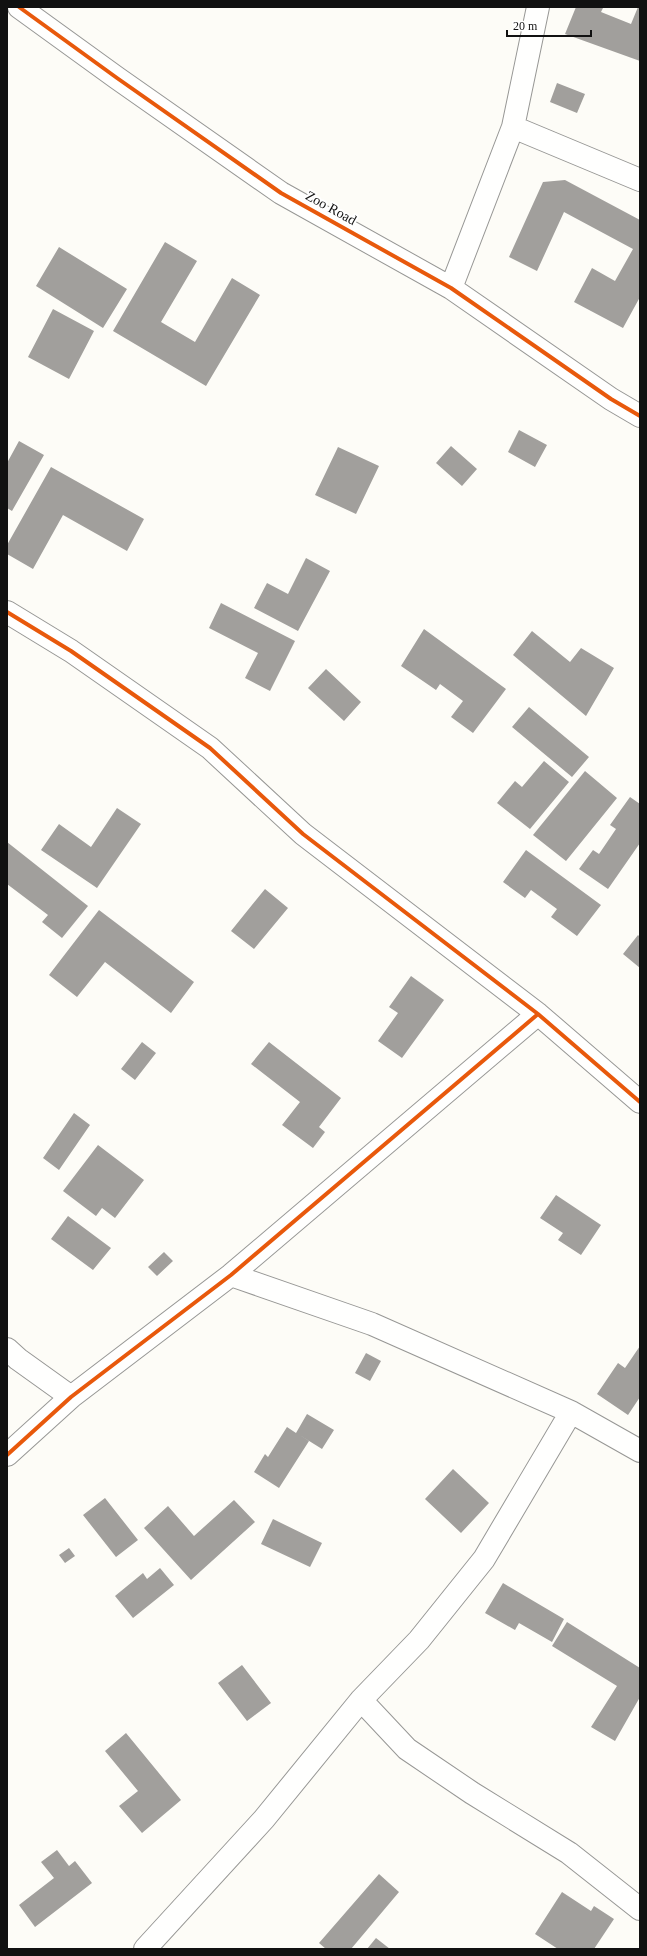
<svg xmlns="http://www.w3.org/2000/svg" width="647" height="1956" font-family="'Times New Roman',serif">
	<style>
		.building { fill: #a19f9c }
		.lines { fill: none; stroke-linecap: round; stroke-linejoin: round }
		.minor-casing { stroke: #979795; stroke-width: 24 }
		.minor { stroke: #fffffe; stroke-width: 22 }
		.cycleway-casing { stroke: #fff; stroke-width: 6 }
		.cycleway { stroke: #e8590c; stroke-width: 4 }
		.labels { text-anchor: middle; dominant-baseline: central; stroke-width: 4; stroke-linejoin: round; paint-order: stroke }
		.street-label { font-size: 14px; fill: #111; stroke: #fff }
	</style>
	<rect width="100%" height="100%" fill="#fdfcf7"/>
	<path class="building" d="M 576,7 L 601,7 L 603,8 L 601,12 L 631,24 L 638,7 L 640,7 L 640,61 L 565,34 Z
		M 557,83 L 585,94 L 577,113 L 550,102 Z
		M 565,180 L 640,220 L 640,297 L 623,328 L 574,302 L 592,268 L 615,281 L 633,249 L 564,212 L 537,271 L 509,257 L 543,182 Z
		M 165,242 L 197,261 L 161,322 L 195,342 L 232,278 L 260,295 L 206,386 L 113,331 Z
		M 59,247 L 127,289 L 103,328 L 36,286 Z
		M 53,309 L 94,331 L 69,379 L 28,357 Z
		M 519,430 L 547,445 L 535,467 L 508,452 Z
		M 19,441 L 44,455 L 12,511 L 7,508 L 7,463 Z
		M 451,446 L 477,469 L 462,486 L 436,463 Z
		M 338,447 L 379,466 L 356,514 L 315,495 Z
		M 51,467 L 144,519 L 127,551 L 63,515 L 33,569 L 7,554 L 7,545 Z
		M 306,558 L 330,571 L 298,631 L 254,608 L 267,583 L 288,594 Z
		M 221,603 L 295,641 L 270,691 L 245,678 L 258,653 L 209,628 Z
		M 424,629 L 506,689 L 473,733 L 451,717 L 463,701 L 440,684 L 436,690 L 401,666 Z
		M 532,631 L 570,662 L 581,648 L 614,668 L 586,716 L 513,655 Z
		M 326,669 L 361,702 L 344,721 L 308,688 Z
		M 529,707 L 589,757 L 572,777 L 512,727 Z
		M 544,761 L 569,782 L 530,829 L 497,803 L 515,781 L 522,787 Z
		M 585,771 L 617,798 L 566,861 L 533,835 Z
		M 630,797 L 640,804 L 640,843 L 608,889 L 579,869 L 593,850 L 599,854 L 616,829 L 610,825 Z
		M 117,808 L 141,824 L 97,888 L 41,850 L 59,824 L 91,847 Z
		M 7,842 L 88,906 L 62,938 L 42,922 L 48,915 L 7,884 Z
		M 526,850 L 601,905 L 577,936 L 551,917 L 557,909 L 531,890 L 525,898 L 503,882 Z
		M 265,889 L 288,908 L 254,949 L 231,931 Z
		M 99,910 L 194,982 L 171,1013 L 105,962 L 77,997 L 49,975 Z
		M 638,935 L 640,937 L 640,968 L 623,954 Z
		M 411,976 L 444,1000 L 402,1058 L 378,1041 L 398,1013 L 389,1007 Z
		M 142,1042 L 156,1053 L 135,1080 L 121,1069 Z
		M 269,1042 L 341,1098 L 319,1127 L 325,1132 L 313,1148 L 282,1125 L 300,1102 L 251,1064 Z
		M 74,1113 L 90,1125 L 59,1170 L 43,1158 Z
		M 98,1145 L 144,1180 L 115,1218 L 102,1208 L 96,1216 L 63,1191 Z
		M 556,1195 L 601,1225 L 581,1255 L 558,1240 L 563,1233 L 540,1218 Z
		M 68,1216 L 111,1248 L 93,1270 L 51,1239 Z
		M 164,1252 L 173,1261 L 157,1276 L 148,1267 Z
		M 640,1346 L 640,1397 L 628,1415 L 597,1394 L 618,1363 L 625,1368 Z
		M 366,1353 L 381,1361 L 370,1381 L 355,1373 Z
		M 307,1414 L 334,1430 L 322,1449 L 298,1434 L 309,1441 L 279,1488 L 254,1472 L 265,1454 L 268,1457 L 287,1427 L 296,1433 Z
		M 453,1469 L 489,1503 L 461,1533 L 425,1499 Z
		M 105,1498 L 138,1540 L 116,1557 L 83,1515 Z
		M 234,1500 L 255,1522 L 191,1580 L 144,1528 L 168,1506 L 194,1536 Z
		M 273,1519 L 322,1543 L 310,1567 L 261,1544 Z
		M 69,1548 L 75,1556 L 65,1563 L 59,1555 Z
		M 160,1568 L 174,1585 L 133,1618 L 115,1596 L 143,1573 L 147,1579 Z
		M 503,1583 L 564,1619 L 552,1642 L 519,1623 L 515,1630 L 485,1613 Z
		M 567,1622 L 640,1668 L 640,1697 L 615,1741 L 591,1727 L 617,1686 L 552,1646 Z
		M 242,1665 L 271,1703 L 247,1721 L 218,1683 Z
		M 126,1733 L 181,1800 L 142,1833 L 119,1806 L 138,1791 L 105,1751 Z
		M 57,1850 L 69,1866 L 75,1861 L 92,1883 L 35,1927 L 19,1905 L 54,1878 L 41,1862 Z
		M 379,1874 L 399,1892 L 351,1949 L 326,1949 L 319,1943 Z
		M 562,1892 L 591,1911 L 594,1906 L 614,1919 L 594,1949 L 558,1949 L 535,1934 Z
		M 376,1938 L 390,1949 L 367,1949 Z"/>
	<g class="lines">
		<defs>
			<path id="minor" d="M 19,7 L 117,78 L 281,193 L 451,288 L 611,399 L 640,416
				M 513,127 L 640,180
				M 451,288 L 513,127 L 538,7
				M 7,612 L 71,651 L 210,748 L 303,834 L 538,1014 L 640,1102
				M 231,1275 L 372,1324 L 571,1412 L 640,1451
				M 7,1349 L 18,1359 L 71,1397
				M 7,1455 L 71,1397 L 231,1275 L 538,1014
				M 361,1700 L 407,1749 L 472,1793 L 569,1853 L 640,1909
				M 145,1949 L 264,1819 L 361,1700 L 419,1640 L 484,1559 L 571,1412"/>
		</defs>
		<use href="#minor" class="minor-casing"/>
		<use href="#minor" class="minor"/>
		<defs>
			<path id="cycleway" d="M 19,7 L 117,78 L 281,193 L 451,288 L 611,399 L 640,416
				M 7,612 L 71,651 L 210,748 L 303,834 L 538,1014 L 640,1102
				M 7,1455 L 71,1397 L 231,1275 L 538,1014"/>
		</defs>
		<use href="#cycleway" class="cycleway-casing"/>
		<use href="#cycleway" class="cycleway"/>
	</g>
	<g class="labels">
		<g class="street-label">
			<text transform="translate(331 208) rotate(29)">Zoo Road</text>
		</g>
	</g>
	<rect width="647" height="1956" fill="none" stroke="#111111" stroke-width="16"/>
	<path d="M507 30v6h84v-6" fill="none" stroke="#111111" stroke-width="2"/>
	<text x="513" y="30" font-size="12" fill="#111111" stroke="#ffffff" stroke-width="3" paint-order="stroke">20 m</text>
</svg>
